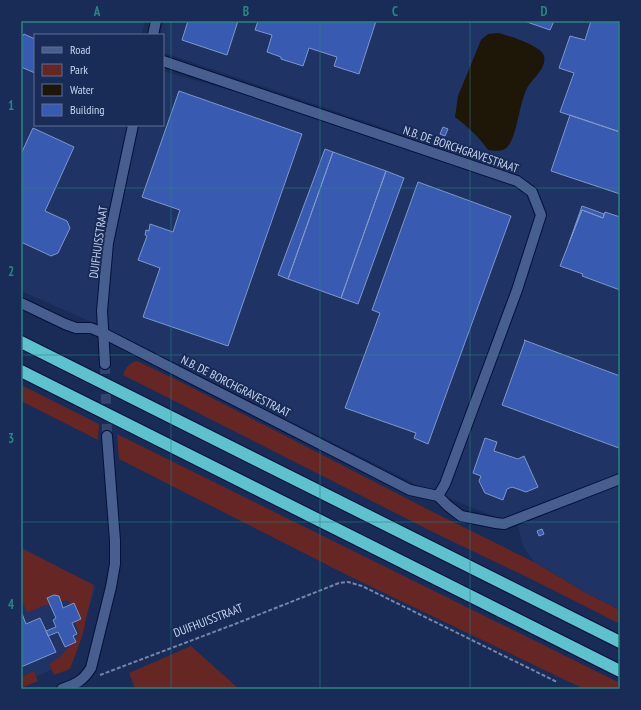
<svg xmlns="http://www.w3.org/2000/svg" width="641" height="710" font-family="'PT Sans Narrow',sans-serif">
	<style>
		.built { fill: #1f3365 }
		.green { fill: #652624 }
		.water { fill: #1e1708 }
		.building { fill: #385bb1; stroke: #7e97cb }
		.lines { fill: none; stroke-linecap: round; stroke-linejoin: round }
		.street-tunnel { stroke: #33446e; stroke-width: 10; stroke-dasharray: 10 5; stroke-linecap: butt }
		.street-casing { stroke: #04113b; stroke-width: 12 }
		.highway-casing { stroke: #04113b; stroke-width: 14 }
		.path { stroke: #7686a9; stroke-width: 2; stroke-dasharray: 4 2; stroke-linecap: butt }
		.street { stroke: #485e8e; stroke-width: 10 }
		.highway { stroke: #5ec2ce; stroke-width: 12 }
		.grid { fill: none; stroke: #2a8482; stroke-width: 1; stroke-opacity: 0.55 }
		.labels { text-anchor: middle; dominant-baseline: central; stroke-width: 4; stroke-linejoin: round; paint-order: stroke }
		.street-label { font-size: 12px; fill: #c6d4f0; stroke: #192b57 }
		.neatline { fill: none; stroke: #2a8482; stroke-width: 1.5 }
		.grid-label { font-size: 13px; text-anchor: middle; font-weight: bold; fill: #2a8482 }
	</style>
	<rect width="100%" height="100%" fill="#192b57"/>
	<path class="built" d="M 21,21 L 145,21 L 142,35 L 35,35 L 35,125 L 163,125 L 163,71 L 507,170 L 165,53 L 163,49 L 163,35 L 161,35 L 163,21 L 620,21 L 620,610 L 586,593 L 534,562 L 523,546 L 518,526 L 423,488 L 114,332 L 21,291 Z
		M 21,547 L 96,587 L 71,661 L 21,683 Z"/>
	<path class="green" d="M 137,361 L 179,381 L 437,514 L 534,562 L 586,593 L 620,610 L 620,624 L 531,579 L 437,534 L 123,375 C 126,367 129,363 137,361 Z
		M 21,385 L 99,424 L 98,440 L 21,401 Z
		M 117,434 L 620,683 L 620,689 L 584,689 L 353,578 L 119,459 Z
		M 21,548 L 94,585 L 82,637 L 70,669 L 54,675 L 49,664 L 60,657 L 79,634 L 68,600 L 43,606 L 27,613 L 21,597 Z
		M 191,646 L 239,689 L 135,689 L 129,673 Z
		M 34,671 L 38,681 L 21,688 L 21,677 Z"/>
	<path class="water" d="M 499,33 C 509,36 542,46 544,56 C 547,68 532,79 527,88 C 519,104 517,136 508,146 C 504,152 495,151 488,150 C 479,137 468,127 455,117 L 458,96 L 481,40 L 488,34 Z"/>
	<path class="building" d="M 188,21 L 238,21 L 227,55 L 182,40 Z
		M 258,21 L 376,21 L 359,74 L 334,66 L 337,57 L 309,48 L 303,66 L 281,59 L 281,57 L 267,52 L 272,35 L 255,30 Z
		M 524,21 L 554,21 L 550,30 Z
		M 591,21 L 620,21 L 620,132 L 560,112 L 574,73 L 559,68 L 570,36 L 585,40 Z
		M 24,34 L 35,39 L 35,73 L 21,67 L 21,38 Z
		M 179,91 L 302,134 L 228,346 L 143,317 L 160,268 L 138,260 L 147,236 L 145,235 L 146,230 L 149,231 L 150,224 L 173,232 L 180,210 L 142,197 Z
		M 570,115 L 620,132 L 620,194 L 551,171 Z
		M 443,127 L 448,129 L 445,136 L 440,134 Z
		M 33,128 L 74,147 L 45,211 L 67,221 L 70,228 L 58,253 L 51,256 L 21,242 L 21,154 Z
		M 325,149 L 333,152 L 288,279 L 278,275 Z
		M 333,152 L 386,171 L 341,298 L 288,279 Z
		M 386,171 L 404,178 L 358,304 L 341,298 Z
		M 418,182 L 511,216 L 428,444 L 414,438 L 416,433 L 345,408 L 380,313 L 372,310 Z
		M 582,206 L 604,214 L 603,218 L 582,210 L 569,243 Z
		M 582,210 L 603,218 L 605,212 L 620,217 L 620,290 L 582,276 L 583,274 L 560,266 Z
		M 524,340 L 620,376 L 620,444 L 619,448 L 502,405 L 525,341 Z
		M 485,438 L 497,442 L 494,451 L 518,459 L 524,456 L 538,487 L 526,492 L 512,487 L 507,489 L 503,500 L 485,493 L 479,481 L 481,476 L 473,473 Z
		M 542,529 L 544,534 L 539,536 L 537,531 Z
		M 54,595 L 59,596 L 63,608 L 74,603 L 81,619 L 72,623 L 77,634 L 73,636 L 76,642 L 65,647 L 58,632 L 48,636 L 46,631 L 56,627 L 53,620 L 56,618 L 47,598 Z
		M 21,611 L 26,624 L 40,618 L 56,652 L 21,667 Z"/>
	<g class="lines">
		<path class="street-tunnel" d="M 105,364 L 107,436"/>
		<defs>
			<path id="street" d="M 153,35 L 156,21
				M 163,61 L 517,181 L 532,192 L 541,215 L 517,290 L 445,484 L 438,496
				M 21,303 L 65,324 L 76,328 L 91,328 L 103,333 L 410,490 L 438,496 L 448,506 L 461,516 L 496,523 L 504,524 L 620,479
				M 105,364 L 102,311 L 108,243 L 133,125
				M 62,689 C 76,684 83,681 91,668 L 111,587 L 115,564 L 115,541 L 107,436"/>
			<path id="highway" d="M 21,342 L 620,642
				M 21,371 L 620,671"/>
		</defs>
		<use href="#street" class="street-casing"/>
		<use href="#highway" class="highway-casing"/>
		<path class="path" d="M 100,675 L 235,624 L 339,583 L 348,582 L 362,586 L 557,682"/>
		<use href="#street" class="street"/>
		<use href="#highway" class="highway"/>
	</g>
	<path class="grid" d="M 171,21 L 171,689M 320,21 L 320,689M 470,21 L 470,689M 21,188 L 620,188M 21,355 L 620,355M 21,522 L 620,522"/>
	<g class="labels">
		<g class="street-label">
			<text transform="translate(461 149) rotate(19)">N.B. DE BORCHGRAVESTRAAT</text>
			<text transform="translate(98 242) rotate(-82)">DUIFHUISSTRAAT</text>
			<text transform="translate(236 386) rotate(27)">N.B. DE BORCHGRAVESTRAAT</text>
			<text transform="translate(208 620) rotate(-21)">DUIFHUISSTRAAT</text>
		</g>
	</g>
	<rect width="641" height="710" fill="none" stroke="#192b57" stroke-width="44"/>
	<rect x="34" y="34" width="130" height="92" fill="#192b57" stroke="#5e6f94"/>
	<rect x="42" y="47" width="20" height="6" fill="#485e8e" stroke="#5e6f94"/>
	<text x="70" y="54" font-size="12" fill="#c6d4f0">Road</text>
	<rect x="42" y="64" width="20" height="12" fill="#652624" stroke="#5e6f94"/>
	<text x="70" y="74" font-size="12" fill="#c6d4f0">Park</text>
	<rect x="42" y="84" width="20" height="12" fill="#1e1708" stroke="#5e6f94"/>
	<text x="70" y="94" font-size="12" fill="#c6d4f0">Water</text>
	<rect x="42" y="104" width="20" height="12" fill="#385bb1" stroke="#5e6f94"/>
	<text x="70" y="114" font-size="12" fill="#c6d4f0">Building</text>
	<rect x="22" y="22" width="597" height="666" class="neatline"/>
	<g class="grid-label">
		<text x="97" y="16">A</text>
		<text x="246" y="16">B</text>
		<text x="395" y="16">C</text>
		<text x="544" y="16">D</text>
		<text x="11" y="110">1</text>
		<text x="11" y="276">2</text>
		<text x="11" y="443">3</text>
		<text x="11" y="609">4</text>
	</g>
</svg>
